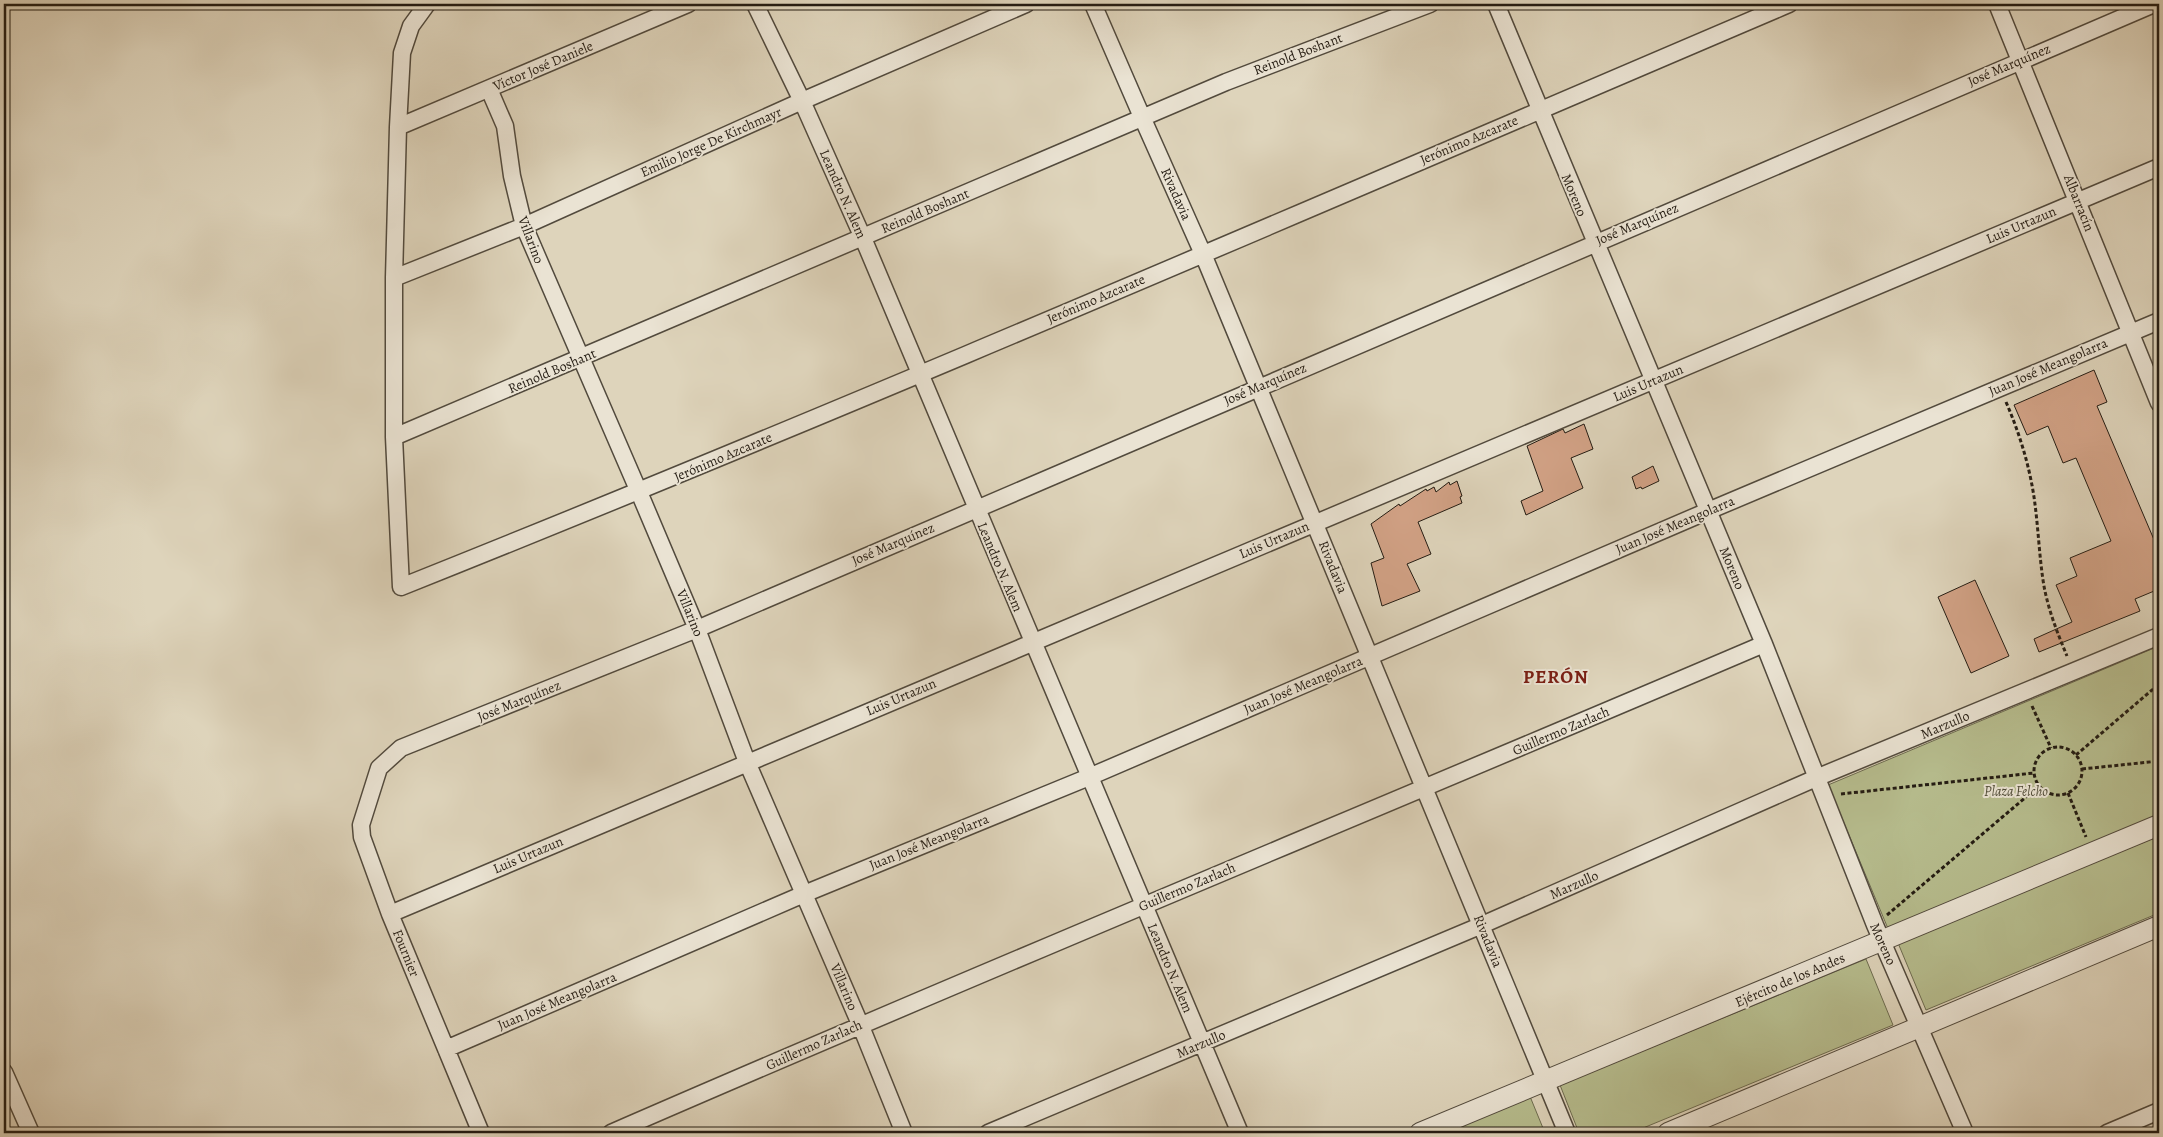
<svg xmlns="http://www.w3.org/2000/svg" width="2163" height="1137" font-family="Alegreya,serif">
	<style>
		.green { fill: #b6bc8d; stroke: #6d6c50 }
		.building { fill: #d2a286; stroke: #241c13 }
		.lines { fill: none; stroke-linecap: round; stroke-linejoin: round }
		.minor-casing { stroke: #524a3d; stroke-width: 19 }
		.tertiary-casing { stroke: #524a3d; stroke-width: 22 }
		.path { stroke: #241c13; stroke-width: 3; stroke-dasharray: 4 2.5; stroke-linecap: butt }
		.minor { stroke: #eae3d3; stroke-width: 16 }
		.tertiary { stroke: #eae3d3; stroke-width: 20 }
		.labels { text-anchor: middle; dominant-baseline: central; stroke-width: 4; stroke-linejoin: round; paint-order: stroke }
		.street-label { font-size: 14px; fill: #241c13; stroke: #eae3d3 }
		.park-label { font-size: 14px; font-style: italic; fill: #504c38; stroke: #eae3d3 }
		.district-label { font-size: 19px; font-weight: bold; letter-spacing: 1px; fill: #7a1f14; stroke: #eae3d3 }
	</style>
	<rect width="100%" height="100%" fill="#ded4bb"/>
	<filter id="stains"><feTurbulence type="fractalNoise" baseFrequency=".004" numOctaves="4"/><feColorMatrix values="0 0 0 0 .2 0 0 0 0 .09 0 0 0 0 .02 0 0 0 .5 -.17"/></filter>
	<radialGradient id="worn" r=".72"><stop offset=".6" stop-color="#630" stop-opacity="0"/><stop offset="1" stop-color="#630" stop-opacity=".3"/></radialGradient>
	<path class="green" d="M 2159,646 L 2159,817 L 1889,931 L 1828,785 Z
		M 2159,836 L 2159,913 L 1926,1010 L 1898,943 Z
		M 1866,959 L 1893,1025 L 1631,1133 L 1579,1133 L 1560,1085 Z
		M 1529,1094 L 1545,1133 L 1434,1133 Z"/>
	<path class="building" d="M 2094,370 L 2107,402 L 2097,406 L 2155,542 L 2159,541 L 2159,589 L 2135,599 L 2140,611 L 2039,652 L 2034,639 L 2072,622 L 2056,585 L 2077,576 L 2070,558 L 2111,541 L 2076,458 L 2063,463 L 2048,426 L 2027,435 L 2014,405 Z
		M 1584,424 L 1593,449 L 1571,458 L 1583,488 L 1526,515 L 1521,501 L 1543,491 L 1527,446 L 1563,429 L 1565,433 Z
		M 1653,466 L 1659,481 L 1642,489 L 1641,487 L 1636,489 L 1632,477 Z
		M 1457,481 L 1462,496 L 1460,497 L 1462,503 L 1418,522 L 1431,554 L 1407,564 L 1420,591 L 1382,606 L 1371,563 L 1384,558 L 1371,524 L 1399,504 L 1400,506 L 1426,489 L 1427,491 L 1434,487 L 1436,492 L 1449,482 L 1450,485 Z
		M 1975,580 L 2009,656 L 1971,673 L 1938,597 Z"/>
	<g class="lines">
		<defs>
			<path id="minor" d="M 427,4 L 411,26 L 402,53 L 398,127 L 394,278 L 394,437 L 401,587 C 867,401 1327,201 1789,4
				M 755,4 L 802,101 L 863,238 L 1240,1133
				M 1093,4 L 1142,117 L 1203,254 L 1567,1133
				M 1496,4 L 1764,644 L 1875,925 L 1965,1133
				M 1997,4 L 2159,403
				M 489,89 L 505,126 L 512,176 L 524,226 L 639,492 L 697,629 L 747,762 L 860,1024 L 904,1133
				M 398,127 L 688,4
				M 394,278 L 524,226 L 802,101 L 1026,4
				M 394,437 L 1226,82 L 1430,4
				M 390,914 L 2159,167
				M 446,1049 L 804,894 L 1089,777 L 1708,511 L 2159,321
				M 4,1072 L 31,1133
				M 481,1133 L 390,914 L 362,837 L 361,825 L 379,768 L 401,748 L 697,629 L 2154,4
				M 611,1133 C 994,966 1380,808 1764,644
				M 988,1133 L 1482,925 L 1816,778 L 2159,636
				M 2107,1133 L 2159,1111"/>
			<path id="tertiary" d="M 1420,1133 L 2159,825
				M 1668,1133 L 2159,926"/>
		</defs>
		<use href="#minor" class="minor-casing"/>
		<use href="#tertiary" class="tertiary-casing"/>
		<path class="path" d="M 2006,402 C 2019,432 2029,464 2034,497 C 2038,524 2039,553 2043,580 C 2047,607 2057,632 2067,656
			M 2032,706 L 2051,748
			M2034 771a24 24 0 1 1 48 0a24 24 0 1 1-48 0Z
			M 2076,755 L 2159,684
			M 2082,769 L 2159,761
			M 2068,793 L 2086,837
			M 1841,794 L 2034,773
			M 1887,915 L 2039,786"/>
		<use href="#minor" class="minor"/>
		<use href="#tertiary" class="tertiary"/>
	</g>
	<g class="labels">
		<g class="street-label">
			<text transform="translate(1298 54) rotate(-21)">Reinold Boshant</text>
			<text transform="translate(2009 65) rotate(-23)">José Marquínez</text>
			<text transform="translate(543 66) rotate(-23)">Víctor José Daniele</text>
			<text transform="translate(1469 140) rotate(-23)">Jerónimo Azcarate</text>
			<text transform="translate(711 142) rotate(-24)">Emilio Jorge De Kirchmayr</text>
			<text transform="translate(843 194) rotate(66)">Leandro N. Alem</text>
			<text transform="translate(1176 194) rotate(66)">Rivadavia</text>
			<text transform="translate(1574 195) rotate(67)">Moreno</text>
			<text transform="translate(2079 203) rotate(68)">Albarracín</text>
			<text transform="translate(925 211) rotate(-23)">Reinold Boshant</text>
			<text transform="translate(1637 224) rotate(-23)">José Marquínez</text>
			<text transform="translate(2021 225) rotate(-23)">Luis Urtazun</text>
			<text transform="translate(531 240) rotate(69)">Villarino</text>
			<text transform="translate(1096 299) rotate(-23)">Jerónimo Azcarate</text>
			<text transform="translate(2048 367) rotate(-23)">Juan José Meangolarra</text>
			<text transform="translate(552 371) rotate(-23)">Reinold Boshant</text>
			<text transform="translate(1648 383) rotate(-23)">Luis Urtazun</text>
			<text transform="translate(1265 384) rotate(-23)">José Marquínez</text>
			<text transform="translate(723 457) rotate(-23)">Jerónimo Azcarate</text>
			<text transform="translate(1675 525) rotate(-23)">Juan José Meangolarra</text>
			<text transform="translate(1274 540) rotate(-23)">Luis Urtazun</text>
			<text transform="translate(893 544) rotate(-23)">José Marquínez</text>
			<text transform="translate(1000 567) rotate(67)">Leandro N. Alem</text>
			<text transform="translate(1333 567) rotate(68)">Rivadavia</text>
			<text transform="translate(1732 568) rotate(67)">Moreno</text>
			<text transform="translate(690 613) rotate(68)">Villarino</text>
			<text transform="translate(1303 685) rotate(-23)">Juan José Meangolarra</text>
			<text transform="translate(901 697) rotate(-23)">Luis Urtazun</text>
			<text transform="translate(519 701) rotate(-22)">José Marquínez</text>
			<text transform="translate(1945 725) rotate(-23)">Marzullo</text>
			<text transform="translate(1561 731) rotate(-23)">Guillermo Zarlach</text>
			<text transform="translate(929 842) rotate(-22)">Juan José Meangolarra</text>
			<text transform="translate(528 855) rotate(-23)">Luis Urtazun</text>
			<text transform="translate(1574 885) rotate(-24)">Marzullo</text>
			<text transform="translate(1187 887) rotate(-23)">Guillermo Zarlach</text>
			<text transform="translate(1488 941) rotate(68)">Rivadavia</text>
			<text transform="translate(1883 944) rotate(66)">Moreno</text>
			<text transform="translate(406 953) rotate(68)">Fournier</text>
			<text transform="translate(1170 968) rotate(67)">Leandro N. Alem</text>
			<text transform="translate(1790 980) rotate(-23)">Ejército de los Andes</text>
			<text transform="translate(844 987) rotate(67)">Villarino</text>
			<text transform="translate(557 1001) rotate(-23)">Juan José Meangolarra</text>
			<text transform="translate(1201 1044) rotate(-23)">Marzullo</text>
			<text transform="translate(814 1045) rotate(-24)">Guillermo Zarlach</text>
		</g>
		<g class="park-label">
			<text x="2016" y="791">Plaza Felcho</text>
		</g>
		<g class="district-label">
			<text x="1556" y="677">PERÓN</text>
		</g>
	</g>
	<rect width="2163" height="1137" fill="none" stroke="#ded4bb" stroke-width="20"/>
	<rect x="5" y="5" width="2153" height="1127" fill="none" stroke="#241c13" stroke-width="2.5"/>
	<rect x="10" y="10" width="2143" height="1117" fill="none" stroke="#241c13"/>
	<rect width="100%" height="100%" filter="url(#stains)"/>
	<rect width="100%" height="100%" fill="url(#worn)"/>
</svg>
